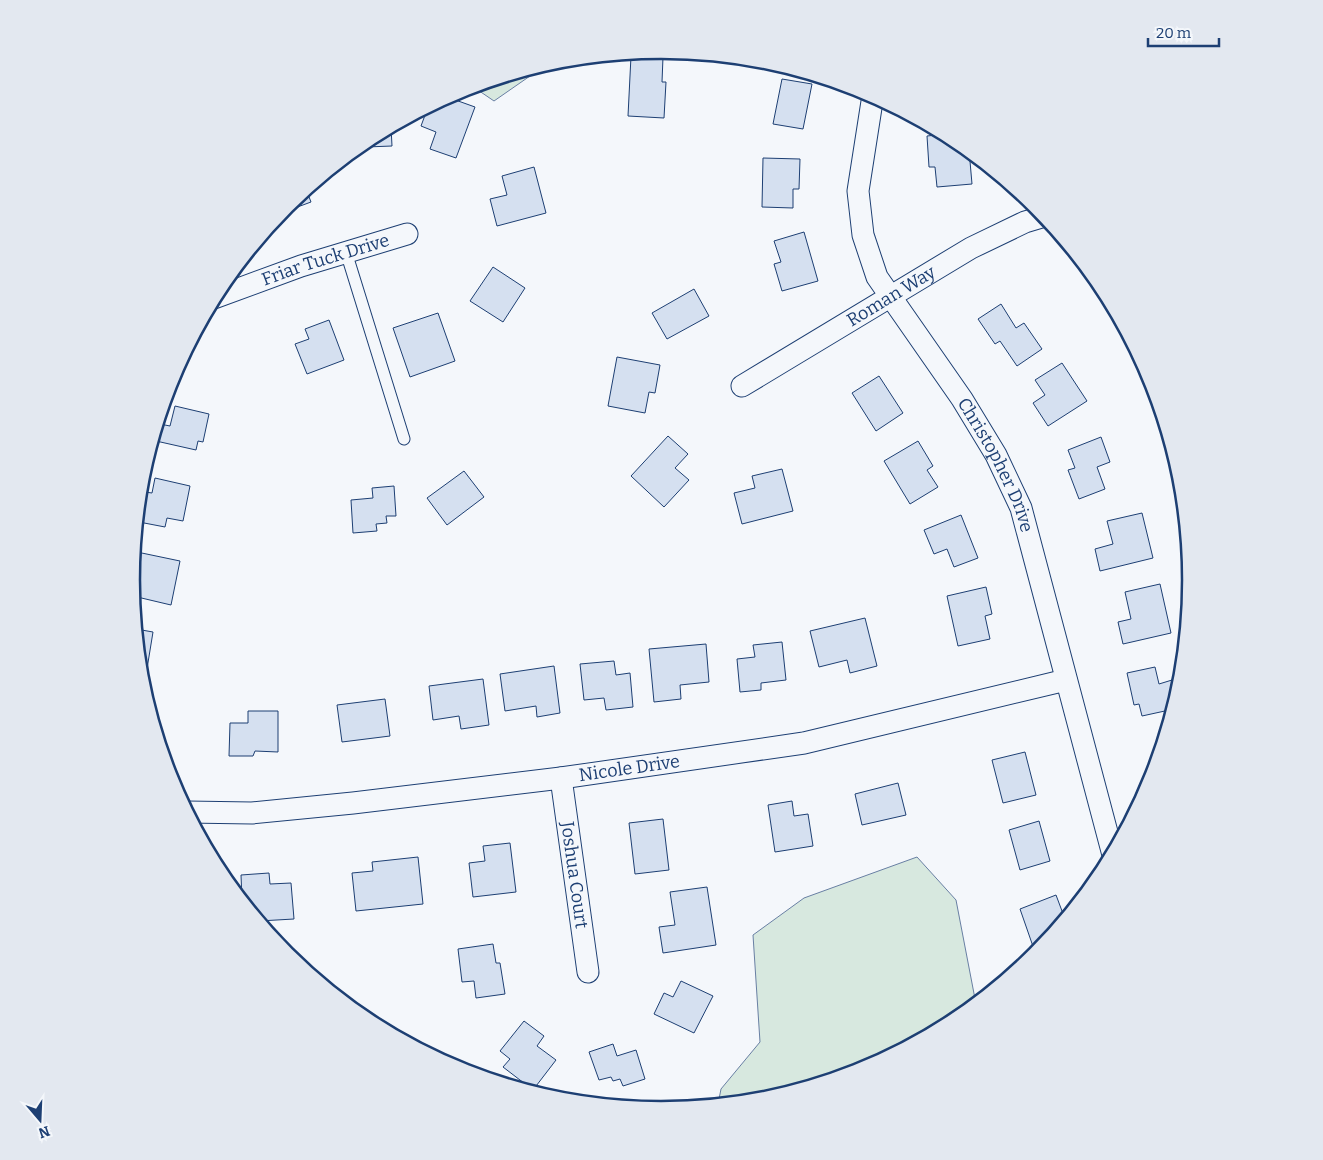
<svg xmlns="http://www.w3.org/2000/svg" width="1323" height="1160" font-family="Bitter,serif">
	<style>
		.green { fill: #d7e8df; stroke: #687fa3 }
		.building { fill: #d5e0f0; stroke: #1d3f73 }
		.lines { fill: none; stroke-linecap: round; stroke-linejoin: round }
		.lane-casing { stroke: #1d3f73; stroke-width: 13 }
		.street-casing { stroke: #1d3f73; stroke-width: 23 }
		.lane { stroke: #f4f7fb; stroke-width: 11 }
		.street { stroke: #f4f7fb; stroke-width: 21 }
		.labels { text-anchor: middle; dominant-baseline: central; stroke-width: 4; stroke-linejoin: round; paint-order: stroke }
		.street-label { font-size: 18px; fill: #1d3f73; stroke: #f4f7fb }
		.rim { fill: none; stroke: #1d3f73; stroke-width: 2.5 }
	</style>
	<rect width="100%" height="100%" fill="#f4f7fb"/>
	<path class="green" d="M 531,68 L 530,76 L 494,101 L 472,86 Z
		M 917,857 L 956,900 L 976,1004 L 956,1021 L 864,1070 L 765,1100 L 718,1104 L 721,1089 L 760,1042 L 753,935 L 804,898 Z"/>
	<path class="building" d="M 631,56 L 663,57 L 662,82 L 666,82 L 664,118 L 628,116 Z
		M 782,79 L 812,84 L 803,129 L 773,124 Z
		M 447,97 L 475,107 L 456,158 L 430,149 L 436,132 L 421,126 L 428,107 Z
		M 391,127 L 392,146 L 366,147 L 365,141 Z
		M 946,134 L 969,150 L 972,184 L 937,187 L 935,167 L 929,167 L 927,136 Z
		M 763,158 L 800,159 L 799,189 L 793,189 L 793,208 L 762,207 Z
		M 534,167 L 546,213 L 497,226 L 490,199 L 507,195 L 502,176 Z
		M 306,189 L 311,202 L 284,212 L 287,205 Z
		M 804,232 L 818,281 L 782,291 L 774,264 L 781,262 L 774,241 Z
		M 493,267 L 525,288 L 503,322 L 470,301 Z
		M 694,289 L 709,316 L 667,339 L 652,313 Z
		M 1001,304 L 1016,328 L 1024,323 L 1042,349 L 1017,366 L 1000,341 L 995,344 L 978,319 Z
		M 438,313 L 455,361 L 410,377 L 393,328 Z
		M 329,320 L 344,360 L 307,374 L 295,344 L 309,339 L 305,329 Z
		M 617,357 L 660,365 L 655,393 L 649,392 L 645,413 L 608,406 Z
		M 1062,363 L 1087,401 L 1048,426 L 1033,403 L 1045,395 L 1035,380 Z
		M 879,376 L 903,413 L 876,431 L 852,393 Z
		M 175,406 L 209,414 L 203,442 L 198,441 L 196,450 L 156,441 L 160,424 L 170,426 Z
		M 668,436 L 688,454 L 675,468 L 689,480 L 664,507 L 631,476 Z
		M 1101,437 L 1110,462 L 1097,467 L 1105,489 L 1079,499 L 1068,470 L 1075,468 L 1068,450 Z
		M 918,441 L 933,466 L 927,470 L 938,487 L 910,504 L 884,461 Z
		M 782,469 L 793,511 L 742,524 L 734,493 L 755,488 L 752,476 Z
		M 464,471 L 484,497 L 447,525 L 427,498 Z
		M 155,478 L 190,486 L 183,521 L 167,518 L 165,527 L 139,522 L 145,492 L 152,493 Z
		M 394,486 L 396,516 L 386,516 L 387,523 L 376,524 L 377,531 L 353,533 L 351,500 L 373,498 L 372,488 Z
		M 1142,513 L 1153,558 L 1100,571 L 1095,549 L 1113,544 L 1107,521 Z
		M 961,515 L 978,558 L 954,567 L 947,549 L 934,554 L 924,530 Z
		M 137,552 L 180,561 L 171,605 L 133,596 L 132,580 Z
		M 1160,584 L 1171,633 L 1123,644 L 1118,622 L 1131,619 L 1125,592 Z
		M 986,587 L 992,614 L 985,616 L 990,639 L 958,646 L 947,596 Z
		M 865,618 L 877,666 L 850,673 L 847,660 L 819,667 L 810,631 Z
		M 136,629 L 153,632 L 145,681 L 141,680 Z
		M 782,642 L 786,680 L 761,683 L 761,690 L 740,692 L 737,659 L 755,657 L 753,645 Z
		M 706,644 L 709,682 L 680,685 L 681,699 L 654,702 L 649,649 Z
		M 614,661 L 616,675 L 630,673 L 633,707 L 606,710 L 604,698 L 584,700 L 580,664 Z
		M 554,666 L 560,713 L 537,717 L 536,706 L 505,711 L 500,674 Z
		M 1155,667 L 1159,684 L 1172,680 L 1176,699 L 1174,709 L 1142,716 L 1139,704 L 1134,705 L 1127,673 Z
		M 483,679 L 489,725 L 461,729 L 459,716 L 433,720 L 429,686 Z
		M 385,699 L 390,736 L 342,742 L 337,705 Z
		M 248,711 L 278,711 L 278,752 L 255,751 L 253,756 L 229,756 L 230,723 L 248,723 Z
		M 1025,752 L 1036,795 L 1003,803 L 992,760 Z
		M 898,783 L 906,815 L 862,825 L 855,794 Z
		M 792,801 L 794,816 L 808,814 L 813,846 L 775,852 L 768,805 Z
		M 663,819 L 669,870 L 635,874 L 629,823 Z
		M 1039,821 L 1050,861 L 1020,870 L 1009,830 Z
		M 510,843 L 516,892 L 473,897 L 469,863 L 485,861 L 483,846 Z
		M 418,857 L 423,904 L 356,911 L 352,873 L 373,871 L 372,862 Z
		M 269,873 L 270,884 L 291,883 L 294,919 L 259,921 L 258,909 L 249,909 L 242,900 L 241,875 Z
		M 707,887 L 716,945 L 663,953 L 659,927 L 675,925 L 670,892 Z
		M 1056,895 L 1065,919 L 1036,955 L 1020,909 Z
		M 493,944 L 496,963 L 500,963 L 505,994 L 476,998 L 474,981 L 462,982 L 458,949 Z
		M 681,981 L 713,996 L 694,1033 L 654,1014 L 664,993 L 673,997 Z
		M 524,1021 L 544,1036 L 537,1046 L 556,1060 L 533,1090 L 503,1067 L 510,1059 L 500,1051 Z
		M 613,1044 L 617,1056 L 636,1050 L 645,1079 L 623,1086 L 620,1079 L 613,1081 L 611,1077 L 599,1080 L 589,1052 Z"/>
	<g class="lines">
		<defs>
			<path id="lane" d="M 346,252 L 404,439"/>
			<g id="street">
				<path id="s1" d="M 873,95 L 858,191 L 863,235 L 877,277 L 962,399 L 996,455 L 1021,508 L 1113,855"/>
				<path id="s2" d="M 214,298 L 301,266 L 407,234"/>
				<path id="s3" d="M 742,386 L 971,248 L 1025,222 L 1045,216"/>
				<path id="s4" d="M 561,778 L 588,972"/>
				<path id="s5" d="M 187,812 L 252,813 L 353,803 L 561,778 L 804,743 L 1066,680"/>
			</g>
		</defs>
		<use href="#lane" class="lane-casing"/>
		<use href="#street" class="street-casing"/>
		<use href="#lane" class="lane"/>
		<use href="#street" class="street"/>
	</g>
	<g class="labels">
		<g class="street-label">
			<text stroke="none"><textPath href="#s2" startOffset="118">Friar Tuck Drive</textPath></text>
			<text stroke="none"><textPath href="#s3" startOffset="174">Roman Way</textPath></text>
			<text stroke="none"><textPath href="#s1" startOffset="409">Christopher Drive</textPath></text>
			<text stroke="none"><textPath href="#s5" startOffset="445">Nicole Drive</textPath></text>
			<text stroke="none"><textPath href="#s4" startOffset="98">Joshua Court</textPath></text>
		</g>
	</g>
	<path d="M0 0H1323V1160H0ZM140 580a521 521 0 1 1 1042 0a521 521 0 1 1-1042 0Z" fill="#e3e8f0" fill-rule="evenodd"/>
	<path class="rim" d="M140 580a521 521 0 1 1 1042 0a521 521 0 1 1-1042 0Z"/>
	<g transform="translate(40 1120) rotate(161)" stroke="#f4f7fb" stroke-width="4" paint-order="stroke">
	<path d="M0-4L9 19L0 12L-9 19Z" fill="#1d3f73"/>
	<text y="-8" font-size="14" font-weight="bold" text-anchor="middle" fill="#1d3f73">N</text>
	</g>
	<path d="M1148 38v8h71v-8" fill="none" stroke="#1d3f73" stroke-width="2.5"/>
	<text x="1156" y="38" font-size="15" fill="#1d3f73" stroke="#f4f7fb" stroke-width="4" paint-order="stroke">20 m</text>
</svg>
